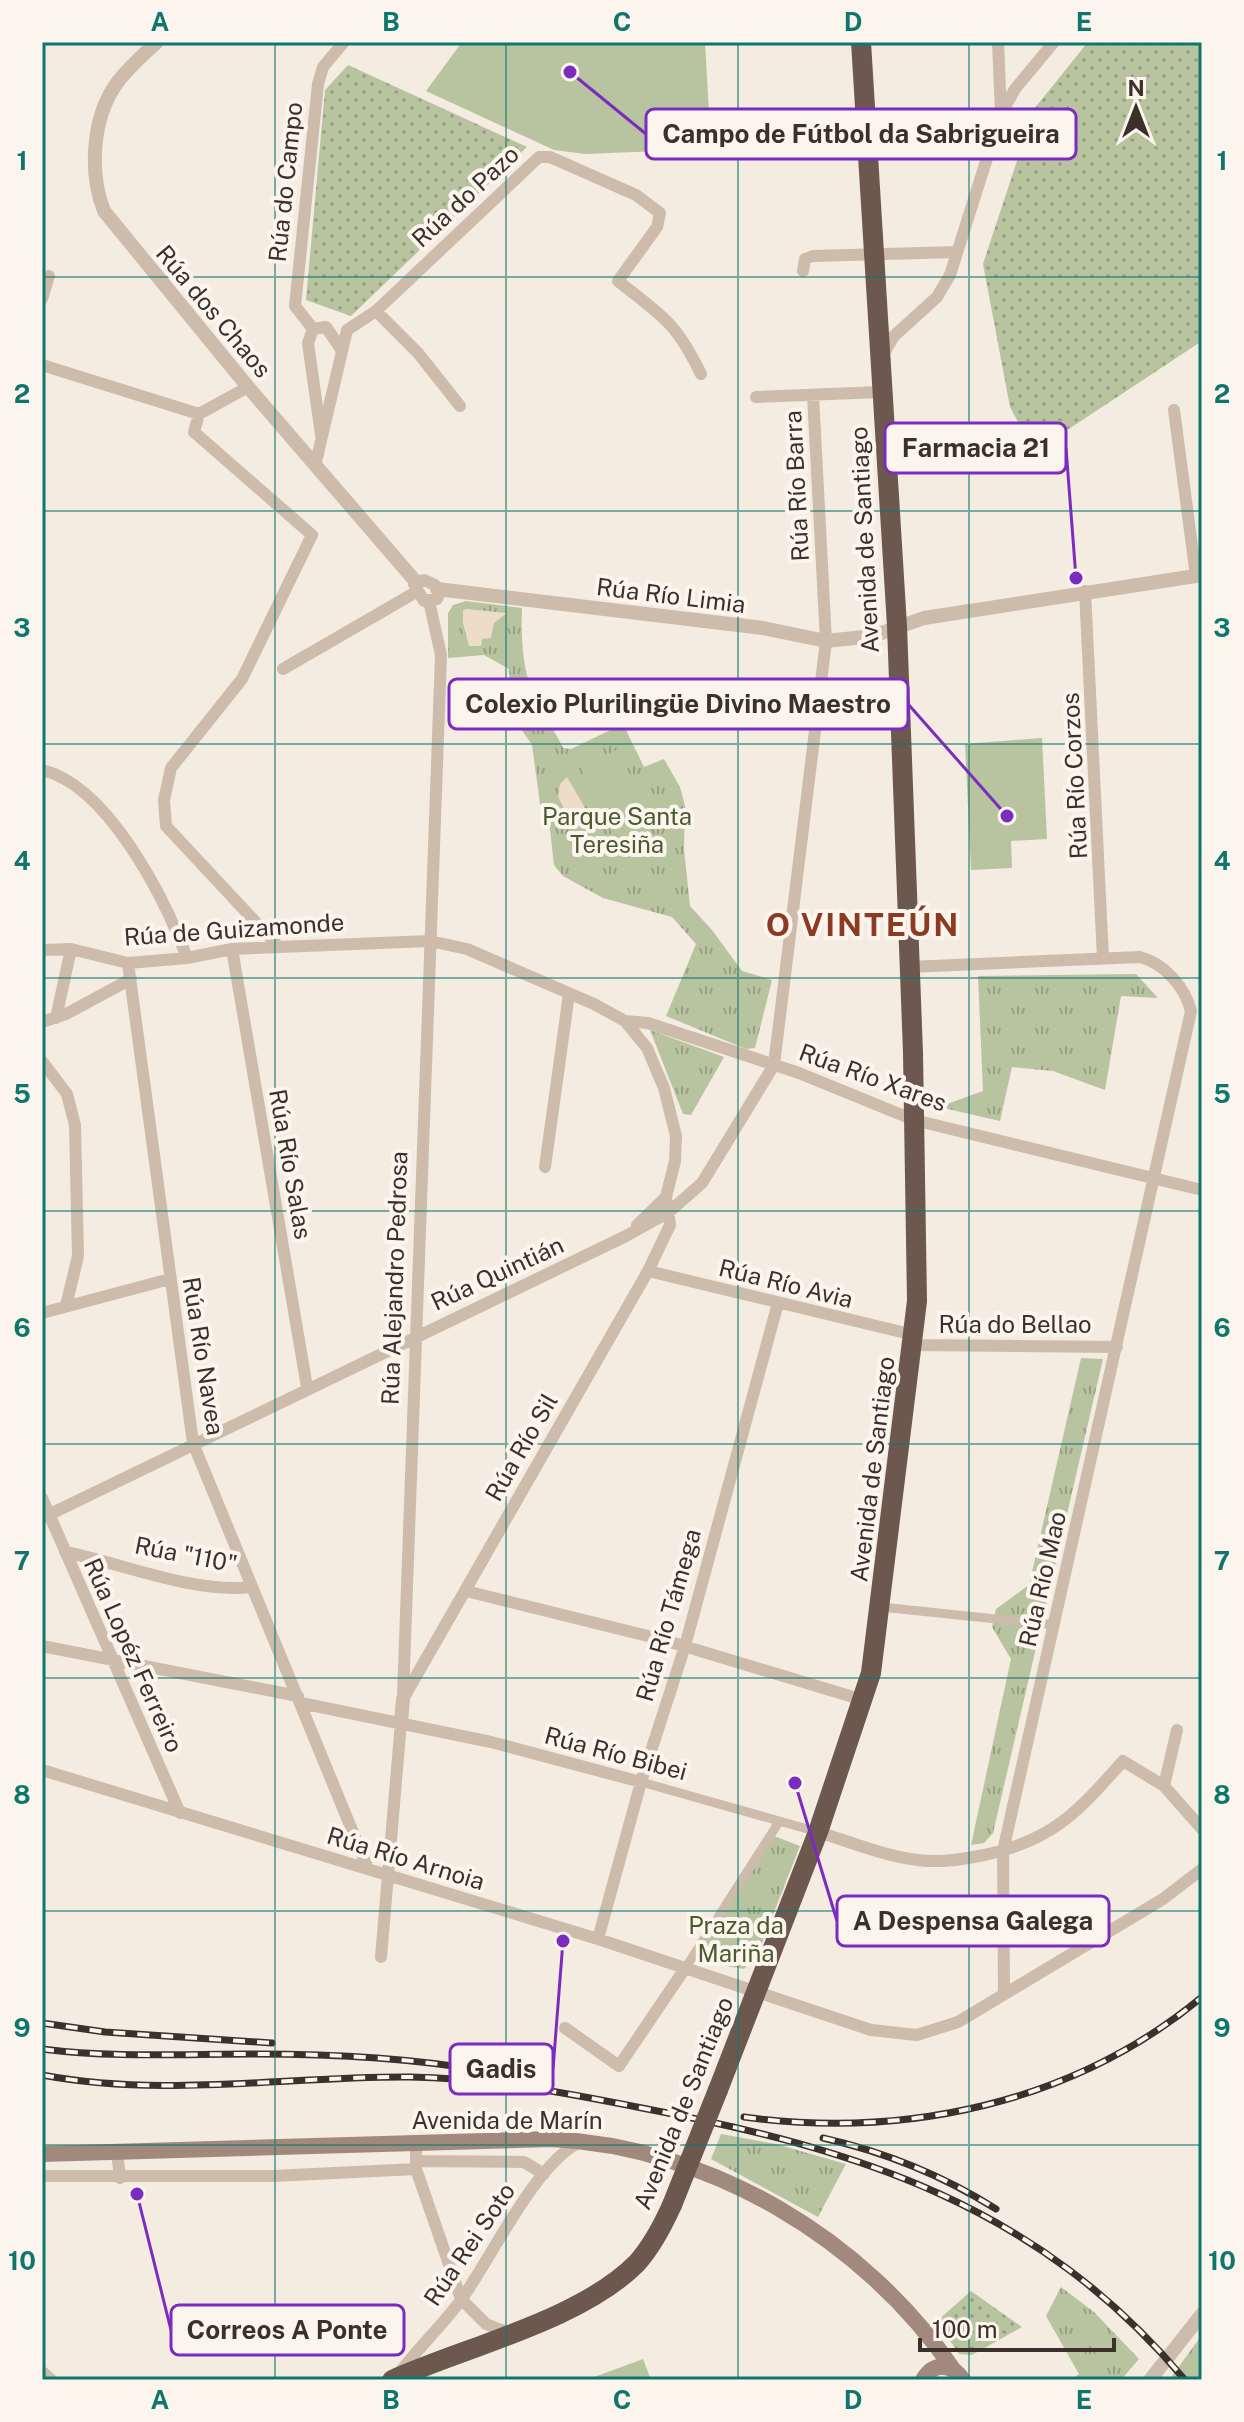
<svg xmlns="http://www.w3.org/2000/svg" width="1244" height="2422" font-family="'Public Sans',sans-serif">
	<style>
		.grass { fill: url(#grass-dots) }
		.park { fill: url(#park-tufts) }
		.pitch { fill: #b8c4a0 }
		.plaza { fill: #ecdcc8 }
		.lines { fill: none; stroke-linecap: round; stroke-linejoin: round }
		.pedestrian { stroke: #cdbbac; stroke-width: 9 }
		.minor { stroke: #cdbbac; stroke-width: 12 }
		.tertiary { stroke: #cdbbac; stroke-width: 14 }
		.secondary { stroke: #a18a7d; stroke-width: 16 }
		.trunk { stroke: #6c584f; stroke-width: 20 }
		.rail-casing { stroke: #3b302b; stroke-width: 7 }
		.rail { stroke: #fbf5ee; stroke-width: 4; stroke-dasharray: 12; stroke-linecap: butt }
		.trunk-bridge { stroke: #6c584f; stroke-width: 20 }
		.grid { fill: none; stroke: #0f766e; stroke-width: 2; stroke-opacity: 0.55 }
		.labels { text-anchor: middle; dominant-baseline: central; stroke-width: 8; stroke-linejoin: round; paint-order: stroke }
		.street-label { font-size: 24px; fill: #3b302b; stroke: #fbf5ee }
		.park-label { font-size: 24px; fill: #4a5a2e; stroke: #fbf5ee }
		.district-label { font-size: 32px; font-weight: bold; letter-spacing: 2px; fill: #8c3b22; stroke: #fbf5ee }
		.leader { fill: none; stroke: #7b2cbf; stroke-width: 3 }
		.callout-dot { fill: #7b2cbf; stroke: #fbf5ee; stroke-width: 3 }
		.callout { fill: #fbf5ee; stroke: #7b2cbf; stroke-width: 3 }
		.callout-label { font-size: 26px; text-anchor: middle; font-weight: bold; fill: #3b302b }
		.neatline { fill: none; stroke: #0f766e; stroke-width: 3 }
		.grid-label { font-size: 26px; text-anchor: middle; font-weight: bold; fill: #0f766e }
	</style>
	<defs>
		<pattern id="grass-dots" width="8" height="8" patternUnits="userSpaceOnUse" patternTransform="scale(2)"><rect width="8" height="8" fill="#b8c4a0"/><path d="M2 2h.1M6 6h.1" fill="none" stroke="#97a083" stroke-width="1.8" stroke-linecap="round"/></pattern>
		<pattern id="park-tufts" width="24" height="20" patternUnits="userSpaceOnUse" patternTransform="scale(2)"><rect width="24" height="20" fill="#b8c4a0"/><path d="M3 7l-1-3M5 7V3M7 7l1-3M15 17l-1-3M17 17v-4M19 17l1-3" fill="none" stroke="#97a083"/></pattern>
	</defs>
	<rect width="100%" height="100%" fill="#f4ebe1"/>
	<path class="grass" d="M 1088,42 L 1202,42 L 1202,341 L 1034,452 L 1010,407 L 983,264 L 1034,109 Z
		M 348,65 L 527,147 L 351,316 L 306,300 L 325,90 Z
		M 971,2291 L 1022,2327 L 972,2355 L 959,2354 L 937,2321 Z"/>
	<path class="park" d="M 466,601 L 522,608 C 521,641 522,672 537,703 C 545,719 556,732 563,748 L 571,749 L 623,724 L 644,767 L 664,759 L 680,787 L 685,806 L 684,849 L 690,906 L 712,930 L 742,971 L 772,980 L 755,1048 L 746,1049 L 666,1016 L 696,944 L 672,917 L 603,898 L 563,876 L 554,865 L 550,829 L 540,804 L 532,745 L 511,714 L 509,669 L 484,655 L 448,658 L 448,613 L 453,605 Z
		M 1136,974 L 1158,998 L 1121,996 L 1105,1090 L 1053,1071 L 1012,1067 L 1000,1121 L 939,1107 L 983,1091 L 978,976 Z
		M 650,1030 L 724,1057 L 691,1115 L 683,1114 Z
		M 1081,1358 L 1103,1359 L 993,1833 L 984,1843 L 971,1845 L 1011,1659 L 992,1627 L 996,1609 L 1029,1585 Z
		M 774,1836 L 800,1846 L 758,1953 L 744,1969 L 694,1960 Z
		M 721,2134 L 776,2144 L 846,2164 L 818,2217 L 711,2159 Z
		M 1061,2287 L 1094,2312 L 1139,2359 L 1121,2380 L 1071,2380 L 1079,2374 L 1046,2316 Z
		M 1202,2335 L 1202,2380 L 1169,2380 Z"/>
	<path class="pitch" d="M 462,42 L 705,42 L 711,149 L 585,154 L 554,150 L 426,91 Z
		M 1042,738 L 1047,839 L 1011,841 L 1012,868 L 971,870 L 965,744 Z
		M 618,749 L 653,824 L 616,842 L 581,768 Z
		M 643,2359 L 651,2380 L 586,2380 Z"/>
	<path class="plaza" d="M 467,609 L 507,613 L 494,623 L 491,638 L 482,639 L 481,646 L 469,646 L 463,623 L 463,610 Z
		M 567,777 L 584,806 L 584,814 L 578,813 L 575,818 L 567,815 L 558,796 L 560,784 Z"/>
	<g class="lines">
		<path class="pedestrian" d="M 881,1607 L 1055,1625
			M 641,1782 L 818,1832
			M 686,1967 L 779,1822"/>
		<path class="minor" d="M 998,42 L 1001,114
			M 803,271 L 805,259 L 813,256 L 957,252
			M 42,299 L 49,276
			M 376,311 L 418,353 L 460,406
			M 313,329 L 295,306 L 318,84 L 323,67 L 344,42
			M 313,329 L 308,343 L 321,435
			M 313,329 L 326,327 L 341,349
			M 883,355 L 894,336 L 937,297 L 950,275 L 1001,114 L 1015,89 L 1054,42
			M 42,365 L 199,414 L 248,387
			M 756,397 L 880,392
			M 1174,410 L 1196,576
			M 199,414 L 194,432 L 312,535 L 242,679 L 171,768 L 164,800 L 166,826 L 278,946
			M 316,462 L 347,330 L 376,311 L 539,157 L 550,157 L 636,195 L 660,213 L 657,227 L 618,281 C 663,317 675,321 701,374
			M 424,580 L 435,585 L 439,594 L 437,599 L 424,601 L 414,584 Z
			M 1085,591 L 1103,958
			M 283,669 L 416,592
			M 42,770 C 108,785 165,899 187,958
			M 232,949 L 307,1387
			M 42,950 L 71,949 L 128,963 L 187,958 L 232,949 L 430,941 L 467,949 L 594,1004 L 625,1021 L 647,1048 L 664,1088 L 676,1136 L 675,1161 L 666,1197 L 670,1225 L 648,1271 L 403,1699
			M 128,963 L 193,1443 L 368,1869
			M 909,967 L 1140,957 C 1164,963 1185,987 1191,1011 L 1003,1851 L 1004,1994
			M 56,1018 L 71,949
			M 625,1021 L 648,1023 L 799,1073 L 914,1120 L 1202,1190
			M 42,1022 L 66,1014 L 131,979
			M 42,1061 L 67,1094 L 75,1125 L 78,1256 L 66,1306
			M 545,1167 L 569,994
			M 637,1225 L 666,1197
			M 648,1271 L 914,1335
			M 42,1313 L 170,1279
			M 913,1345 L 1117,1347
			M 42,1498 L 180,1813
			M 42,1518 L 626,1236 L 669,1212 L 702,1183 L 774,1065 L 826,641 L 813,395
			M 65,1552 C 122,1563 194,1594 251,1587
			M 466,1591 L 664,1640 L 863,1700
			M 42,1646 L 298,1696
			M 403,1696 L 441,655 L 429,601
			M 301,1703 L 491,1742 L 641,1782
			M 42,1770 L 598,1939 L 871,2030 L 917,2035 L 958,2022 L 1163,1899 L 1202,1869
			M 1164,1786 L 1177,1730
			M 818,1832 C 851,1842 884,1856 918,1860 C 938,1863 959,1860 979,1856 C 1051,1842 1076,1814 1123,1761 L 1164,1786 L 1202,1829
			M 598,1939 L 641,1782 L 685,1646 L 778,1303
			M 381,1957 L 401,1722
			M 565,2028 L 619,2066 L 686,1967
			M 416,2143 L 416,2169 L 461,2299 L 486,2324 L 509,2333
			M 117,2152 L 120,2178
			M 416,2161 L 524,2162 L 544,2174
			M 42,2176 L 273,2176 L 416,2169
			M 397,2376 C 417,2349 441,2327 461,2300 C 492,2257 534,2166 578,2143"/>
		<path class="tertiary" d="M 157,42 C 143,55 128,68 117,83 C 92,117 89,173 104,211 L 248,387 L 416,582
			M 437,589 L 763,628 L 826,641 L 873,636 L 924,618 L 1202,575
			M 401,1722 L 403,1699
			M 42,2373 L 50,2380
			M 1150,2380 L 1202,2314"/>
		<path class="secondary" d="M 42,2154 L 552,2139 C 710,2147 864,2239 953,2369
			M 923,2380 C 933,2362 952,2363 963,2380"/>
		<path class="trunk" d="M 718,2090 L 818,1832 L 871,1673 L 917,1301 L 913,1053 L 897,626 L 861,42
			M 392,2380 C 465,2347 581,2320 637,2263 C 652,2246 663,2225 672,2205"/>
		<defs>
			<path id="rail" d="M 42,2023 L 105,2032 L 272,2043
				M 42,2049 C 112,2058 181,2054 251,2054 C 326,2054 404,2057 478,2070
				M 42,2075 C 165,2098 287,2076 410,2077 C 489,2078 566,2093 642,2108 C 858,2149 1038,2205 1185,2380
				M 744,2117 C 906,2139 1074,2103 1202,1997
				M 823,2138 C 885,2152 942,2175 996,2209"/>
		</defs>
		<use href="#rail" class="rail-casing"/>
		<use href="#rail" class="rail"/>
		<path class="trunk-bridge" d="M 672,2205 L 718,2090"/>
	</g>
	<path class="grid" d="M 275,42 L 275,2380M 506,42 L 506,2380M 738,42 L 738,2380M 969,42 L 969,2380M 42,277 L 1202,277M 42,511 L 1202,511M 42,744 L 1202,744M 42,978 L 1202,978M 42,1211 L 1202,1211M 42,1444 L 1202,1444M 42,1678 L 1202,1678M 42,1911 L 1202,1911M 42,2145 L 1202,2145"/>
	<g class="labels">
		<g class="street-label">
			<text transform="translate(285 182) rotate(-84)">Rúa do Campo</text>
			<text transform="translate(465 196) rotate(-43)">Rúa do Pazo</text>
			<text transform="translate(214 311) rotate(50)">Rúa dos Chaos</text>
			<text transform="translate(796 486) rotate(-93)">Rúa Río Barra</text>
			<text transform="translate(864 540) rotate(-93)">Avenida de Santiago</text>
			<text transform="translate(671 595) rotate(7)">Rúa Río Limia</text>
			<text transform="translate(1074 776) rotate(-93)">Rúa Río Corzos</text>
			<text transform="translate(234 929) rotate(-4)">Rúa de Guizamonde</text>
			<text transform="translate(873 1077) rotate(20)">Rúa Río Xares</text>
			<text transform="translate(291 1164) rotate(80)">Rúa Río Salas</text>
			<text transform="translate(497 1273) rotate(-25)">Rúa Quintián</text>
			<text transform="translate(394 1278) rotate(-88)">Rúa Alejandro Pedrosa</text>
			<text transform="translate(786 1283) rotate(14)">Rúa Río Avia</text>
			<text x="1015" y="1324">Rúa do Bellao</text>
			<text transform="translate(204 1356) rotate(81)">Rúa Río Navea</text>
			<text transform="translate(521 1447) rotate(-60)">Rúa Río Sil</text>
			<text transform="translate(872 1469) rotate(-83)">Avenida de Santiago</text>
			<text transform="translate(186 1554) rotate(11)">Rúa "110"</text>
			<text transform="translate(1042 1579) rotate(-77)">Rúa Río Mao</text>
			<text transform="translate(668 1615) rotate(-74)">Rúa Río Támega</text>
			<text transform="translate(134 1655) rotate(66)">Rúa Lopéz Ferreiro</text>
			<text transform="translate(616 1753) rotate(15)">Rúa Río Bibei</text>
			<text transform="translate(406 1858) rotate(17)">Rúa Río Arnoia</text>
			<text transform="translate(683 2103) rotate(-68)">Avenida de Santiago</text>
			<text x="507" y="2120">Avenida de Marín</text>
			<text transform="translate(469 2244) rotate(-56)">Rúa Rei Soto</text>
		</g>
		<g class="park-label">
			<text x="617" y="816">Parque Santa<tspan x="617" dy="28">Teresiña</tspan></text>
			<text x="736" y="1925">Praza da<tspan x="736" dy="28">Mariña</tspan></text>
		</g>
		<g class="district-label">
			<text x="863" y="924">O VINTEÚN</text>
		</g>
	</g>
	<path class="leader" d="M570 72L646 134M1076 578L1066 448M1007 816L908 704M795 1783L837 1921M563 1941L553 2069M137 2194L171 2330"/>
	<g class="callout-dot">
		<circle cx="570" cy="72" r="8"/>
		<circle cx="1076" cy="578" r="8"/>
		<circle cx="1007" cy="816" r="8"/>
		<circle cx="795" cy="1783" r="8"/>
		<circle cx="563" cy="1941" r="8"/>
		<circle cx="137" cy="2194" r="8"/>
	</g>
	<g class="callout">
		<rect x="646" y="109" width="430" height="50" rx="8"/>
		<rect x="885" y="423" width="181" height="50" rx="8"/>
		<rect x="449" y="679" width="459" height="50" rx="8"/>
		<rect x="837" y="1896" width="272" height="50" rx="8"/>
		<rect x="450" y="2044" width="103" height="50" rx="8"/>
		<rect x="171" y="2305" width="233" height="50" rx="8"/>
	</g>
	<g class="callout-label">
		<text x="861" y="143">Campo de Fútbol da Sabrigueira</text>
		<text x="976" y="457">Farmacia 21</text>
		<text x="678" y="713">Colexio Plurilingüe Divino Maestro</text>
		<text x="973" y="1930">A Despensa Galega</text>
		<text x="501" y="2078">Gadis</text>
		<text x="287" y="2339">Correos A Ponte</text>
	</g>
	<rect width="1244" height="2422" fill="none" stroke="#fbf5ee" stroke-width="88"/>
	<g transform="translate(1136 108)" stroke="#fbf5ee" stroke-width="6" paint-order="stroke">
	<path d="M0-6L14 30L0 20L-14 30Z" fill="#3b302b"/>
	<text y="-12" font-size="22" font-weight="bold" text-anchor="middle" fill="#3b302b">N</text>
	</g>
	<path d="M920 2338v12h194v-12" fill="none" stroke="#3b302b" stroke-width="4"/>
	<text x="932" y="2338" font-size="24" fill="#3b302b" stroke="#fbf5ee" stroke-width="6" paint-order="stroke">100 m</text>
	<rect x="44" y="44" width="1156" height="2334" class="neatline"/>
	<g class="grid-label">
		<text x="160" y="31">A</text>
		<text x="391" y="31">B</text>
		<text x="622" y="31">C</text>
		<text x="853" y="31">D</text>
		<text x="1084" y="31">E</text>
		<text x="22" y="170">1</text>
		<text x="1222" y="170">1</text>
		<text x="22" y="403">2</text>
		<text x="1222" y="403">2</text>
		<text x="22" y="637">3</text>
		<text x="1222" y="637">3</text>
		<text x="22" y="870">4</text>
		<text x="1222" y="870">4</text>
		<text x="22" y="1103">5</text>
		<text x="1222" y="1103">5</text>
		<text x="22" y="1337">6</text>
		<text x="1222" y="1337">6</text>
		<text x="22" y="1570">7</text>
		<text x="1222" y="1570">7</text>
		<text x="22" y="1804">8</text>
		<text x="1222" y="1804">8</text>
		<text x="22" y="2037">9</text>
		<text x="1222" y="2037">9</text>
		<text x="22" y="2270">10</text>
		<text x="1222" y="2270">10</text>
		<text x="160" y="2409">A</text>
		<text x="391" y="2409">B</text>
		<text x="622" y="2409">C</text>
		<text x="853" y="2409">D</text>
		<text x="1084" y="2409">E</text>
	</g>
</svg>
